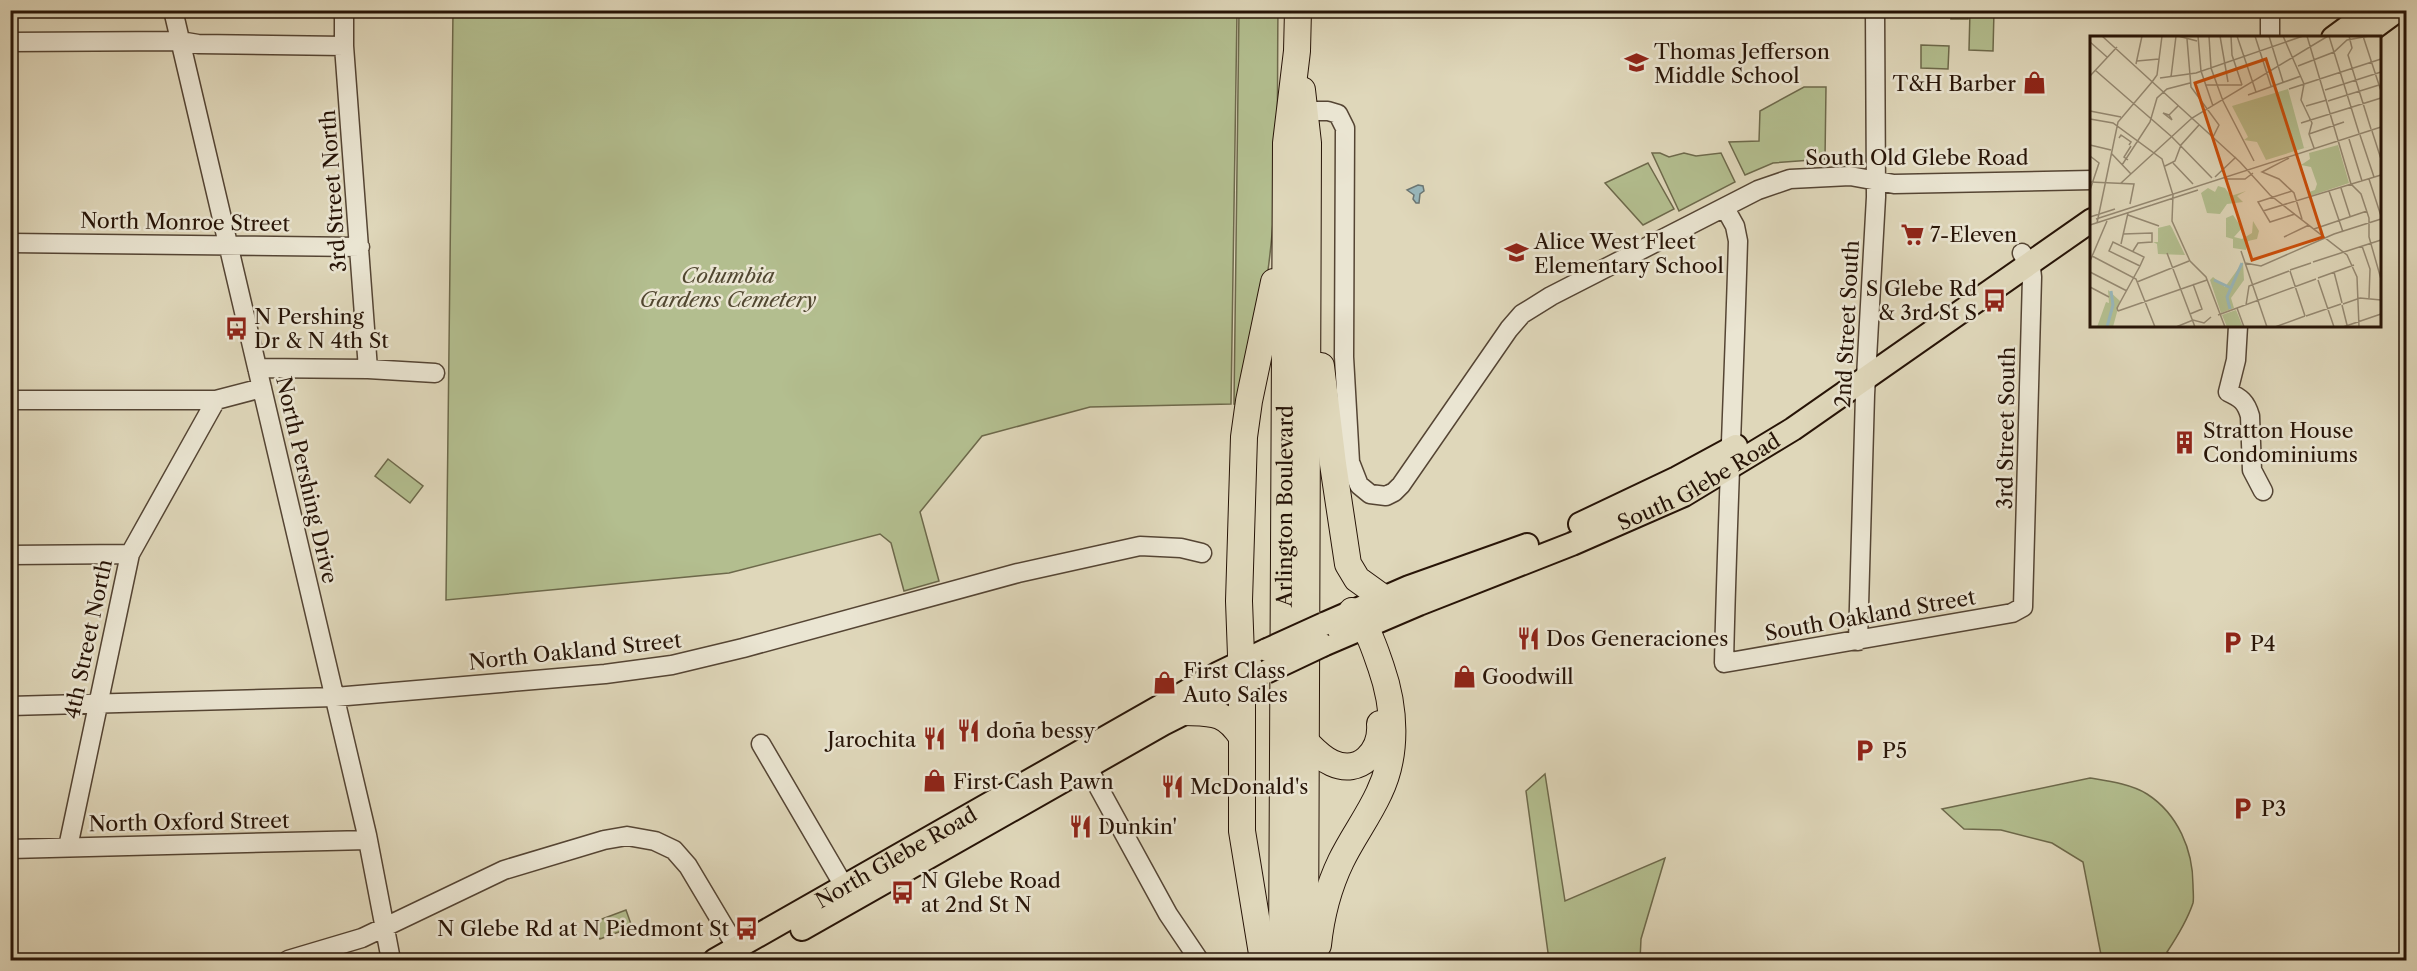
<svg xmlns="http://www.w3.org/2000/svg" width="2417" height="971" font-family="'Libre Caslon Text',serif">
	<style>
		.green { fill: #b3be8f; stroke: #6d694b; stroke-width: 1.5 }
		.water { fill: #98b7bb; stroke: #6b7673; stroke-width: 1.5 }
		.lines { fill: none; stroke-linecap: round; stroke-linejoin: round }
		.minor-casing { stroke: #554534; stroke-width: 21 }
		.major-casing { stroke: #271407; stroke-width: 26 }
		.highway-casing { stroke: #271407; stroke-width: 28 }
		.minor { stroke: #eae5d2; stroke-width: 18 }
		.major { stroke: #dfd7ba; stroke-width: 22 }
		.highway { stroke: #dfd7ba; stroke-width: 26 }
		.major-bridge-casing { stroke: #271407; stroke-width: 26; stroke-linecap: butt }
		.major-bridge { stroke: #dfd7ba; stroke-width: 22 }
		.labels { text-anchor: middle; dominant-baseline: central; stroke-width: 5; stroke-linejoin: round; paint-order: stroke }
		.poi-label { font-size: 21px; fill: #271407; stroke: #eae5d2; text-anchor: start }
		.street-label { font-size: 21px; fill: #271407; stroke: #eae5d2 }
		.park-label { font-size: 21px; font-style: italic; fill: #514730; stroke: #eae5d2 }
		.inset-river { fill: none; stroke: #98b7bb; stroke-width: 3 }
		.inset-road { fill: none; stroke: #958972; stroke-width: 1.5 }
		.view { fill: #cb4f0b; fill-opacity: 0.15; stroke: #cb4f0b; stroke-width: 3 }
		.inset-edge { fill: none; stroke: #271407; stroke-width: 3 }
	</style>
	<rect width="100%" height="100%" fill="#dfd7ba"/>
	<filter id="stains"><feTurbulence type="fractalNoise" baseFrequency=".00333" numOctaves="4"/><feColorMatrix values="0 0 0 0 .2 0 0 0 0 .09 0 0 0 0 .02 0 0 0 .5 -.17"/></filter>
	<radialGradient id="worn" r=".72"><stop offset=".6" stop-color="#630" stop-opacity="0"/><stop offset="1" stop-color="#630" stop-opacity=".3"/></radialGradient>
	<path class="green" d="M 453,11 L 1237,11 L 1231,404 L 1090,407 L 982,436 L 920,512 L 939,581 L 904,591 L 891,543 L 880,534 L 729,573 L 446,600 Z
		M 1239,11 L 1278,11 C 1277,85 1279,160 1272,234 C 1267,292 1255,348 1245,405 L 1234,404 Z
		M 1952,11 L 1968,11 L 1968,19 L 1951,19 Z
		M 1970,11 L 1994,11 L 1993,51 L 1969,50 Z
		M 1921,45 L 1949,46 L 1948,69 L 1921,68 Z
		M 1804,87 L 1826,87 L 1825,159 L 1773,163 L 1745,175 L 1729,142 L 1759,141 L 1760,111 Z
		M 1652,153 L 1660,153 L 1669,157 L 1684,153 L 1696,156 L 1721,153 L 1735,182 L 1679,211 Z
		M 1648,163 L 1674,209 L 1643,225 L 1605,183 Z
		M 388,459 L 423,486 L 410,503 L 375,476 Z
		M 1545,774 L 1565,901 L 1665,858 L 1641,939 L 1640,960 L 1549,960 L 1526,791 Z
		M 2090,778 C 2108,781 2131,784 2147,794 C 2178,814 2193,850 2193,885 C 2193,891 2194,898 2193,903 C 2187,921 2177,937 2167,952 L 2180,960 L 2102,960 L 2083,862 L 2052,843 L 2001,830 L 1964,829 L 1942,809 Z
		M 626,910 L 632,927 L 600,939 L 594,922 Z"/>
	<path class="water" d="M 1418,185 L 1423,186 L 1424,191 L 1420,194 L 1419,203 L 1416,203 L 1413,199 L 1414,195 L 1407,190 Z"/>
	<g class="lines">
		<defs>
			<path id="minor" d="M 173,10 L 367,835 L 391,960
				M 344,10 L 344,46 L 368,369
				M 2270,38 L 2270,10
				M 10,42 L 180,41 L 198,44 L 344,46
				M 1304,111 L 1328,111 L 1338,114 L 1345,128 L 1344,357 L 1350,462 L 1359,485 L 1370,494 L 1386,496 L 1394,492 L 1401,485 L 1509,329 L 1522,314 L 1551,296 L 1758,190 L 1790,179 L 1850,176 L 1894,184 L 2092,180
				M 1725,208 L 1735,226 L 1738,241 C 1734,382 1727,522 1724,663 L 2012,613 L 2023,607 L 2032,277 L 2031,268 L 2022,253
				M 10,243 L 360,247
				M 2238,326 L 2236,360 L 2228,392 C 2241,398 2246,402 2250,416 L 2252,470 L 2263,491
				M 257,368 L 368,369 L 435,373
				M 10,400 L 216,400
				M 10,555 L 130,554
				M 1858,641 L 1865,395 L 1876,197 L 1875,10
				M 10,706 L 335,697 L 605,674 L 672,665 L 743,648 L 1018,573 L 1140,546 L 1181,548 L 1202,553
				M 761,744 L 851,898
				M 1082,757 L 1168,914 L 1199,960
				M 68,847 L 130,554 L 216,400 L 262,388
				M 10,849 L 368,840
				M 288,960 L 362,938 L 504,870 L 604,840 L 627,836 L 655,841 L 674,850 L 688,866 L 744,960"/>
			<g id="major">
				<path d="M 2333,38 L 2371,10"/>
				<path d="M 2360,38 L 2398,10"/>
				<path d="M 1580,524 L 1677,478 L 1736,446"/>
				<path d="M 1324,624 L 1409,587 L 1527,545"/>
				<path id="s1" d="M 1323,645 L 1419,604 L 1572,544 L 1684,495 L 1793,429 L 2092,220"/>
				<path d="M 802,929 L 1163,724 L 1256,677"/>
				<path id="s2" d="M 715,960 L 1217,674 L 1267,650"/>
			</g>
			<g id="highway">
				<path d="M 1302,90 L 1308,143 L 1305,960"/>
				<path d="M 1321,366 L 1333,464 L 1348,564 L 1357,579 L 1382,597"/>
				<path d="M 1185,712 C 1213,713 1225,711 1242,737"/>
				<path d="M 1306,742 C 1314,750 1321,758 1332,763 C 1360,776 1382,751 1380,724"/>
				<path d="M 1318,945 C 1321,916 1328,888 1341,861 C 1352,838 1368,817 1379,793 C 1398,754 1395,707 1381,667 C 1374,647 1368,626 1352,611"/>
				<path d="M 1263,960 L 1242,831 L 1242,683 L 1239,601 L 1244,437 L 1249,401 L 1274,282"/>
				<path id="s3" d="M 1282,960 L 1286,143 L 1297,51 L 1298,10"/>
			</g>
		</defs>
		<use href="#minor" class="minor-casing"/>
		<use href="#major" class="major-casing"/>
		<use href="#highway" class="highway-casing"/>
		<use href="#minor" class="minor"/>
		<use href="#major" class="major"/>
		<use href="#highway" class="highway"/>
		<defs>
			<path id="major-bridge" d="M 1267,650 L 1324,624
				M 1266,672 L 1323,645"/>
		</defs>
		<use href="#major-bridge" class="major-bridge-casing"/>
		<use href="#major-bridge" class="major-bridge"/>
	</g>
	<defs>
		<symbol id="school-bare" viewBox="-9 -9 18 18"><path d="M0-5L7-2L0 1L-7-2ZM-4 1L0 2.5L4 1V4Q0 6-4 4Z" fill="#8f2418" stroke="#eae5d2" stroke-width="2.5" paint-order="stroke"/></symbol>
		<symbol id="shop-bare" viewBox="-9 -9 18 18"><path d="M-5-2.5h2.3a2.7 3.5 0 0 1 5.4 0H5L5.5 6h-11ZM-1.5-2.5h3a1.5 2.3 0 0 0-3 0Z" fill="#8f2418" stroke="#eae5d2" stroke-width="2.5" paint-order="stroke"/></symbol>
		<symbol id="supermarket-bare" viewBox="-9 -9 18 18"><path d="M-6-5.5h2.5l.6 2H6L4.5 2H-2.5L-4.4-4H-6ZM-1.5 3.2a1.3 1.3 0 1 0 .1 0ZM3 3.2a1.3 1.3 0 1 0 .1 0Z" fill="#8f2418" stroke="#eae5d2" stroke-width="2.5" paint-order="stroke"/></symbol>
		<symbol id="bus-bare" viewBox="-9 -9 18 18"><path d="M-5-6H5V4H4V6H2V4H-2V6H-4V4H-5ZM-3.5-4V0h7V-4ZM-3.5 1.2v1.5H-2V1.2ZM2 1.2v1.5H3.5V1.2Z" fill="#8f2418" stroke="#eae5d2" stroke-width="2.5" paint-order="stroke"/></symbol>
		<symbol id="building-bare" viewBox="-9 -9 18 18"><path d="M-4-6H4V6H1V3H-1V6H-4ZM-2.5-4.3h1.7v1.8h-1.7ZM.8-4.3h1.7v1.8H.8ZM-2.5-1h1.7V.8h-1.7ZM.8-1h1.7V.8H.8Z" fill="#8f2418" stroke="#eae5d2" stroke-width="2.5" paint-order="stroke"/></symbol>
		<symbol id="restaurant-bare" viewBox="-9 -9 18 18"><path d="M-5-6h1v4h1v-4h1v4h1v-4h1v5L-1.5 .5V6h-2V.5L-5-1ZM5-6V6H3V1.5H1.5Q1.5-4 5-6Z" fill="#8f2418" stroke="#eae5d2" stroke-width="2.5" paint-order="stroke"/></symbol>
		<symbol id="parking-bare" viewBox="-9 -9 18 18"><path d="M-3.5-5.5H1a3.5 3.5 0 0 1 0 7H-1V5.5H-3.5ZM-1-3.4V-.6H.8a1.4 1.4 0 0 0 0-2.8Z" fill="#8f2418" stroke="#eae5d2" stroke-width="2.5" paint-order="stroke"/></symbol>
	</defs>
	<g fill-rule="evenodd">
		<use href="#school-bare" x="1620" y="46" width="33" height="33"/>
		<use href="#shop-bare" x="2018" y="66" width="33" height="33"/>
		<use href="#supermarket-bare" x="1896" y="218" width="33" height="33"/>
		<use href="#school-bare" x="1500" y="236" width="33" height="33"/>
		<use href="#bus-bare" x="1978" y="284" width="33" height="33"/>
		<use href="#bus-bare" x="220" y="312" width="33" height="33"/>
		<use href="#building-bare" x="2168" y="426" width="33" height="33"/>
		<use href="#restaurant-bare" x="1512" y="622" width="33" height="33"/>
		<use href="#parking-bare" x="2216" y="626" width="33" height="33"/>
		<use href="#shop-bare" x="1448" y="660" width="33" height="33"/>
		<use href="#shop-bare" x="1148" y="666" width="33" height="33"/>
		<use href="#restaurant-bare" x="952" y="714" width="33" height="33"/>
		<use href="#restaurant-bare" x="918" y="722" width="33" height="33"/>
		<use href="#parking-bare" x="1848" y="734" width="33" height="33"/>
		<use href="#shop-bare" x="918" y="764" width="33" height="33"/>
		<use href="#restaurant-bare" x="1156" y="770" width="33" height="33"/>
		<use href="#parking-bare" x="2226" y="792" width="33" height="33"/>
		<use href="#restaurant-bare" x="1064" y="810" width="33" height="33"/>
		<use href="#bus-bare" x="886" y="876" width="33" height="33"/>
		<use href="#bus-bare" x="730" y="912" width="33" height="33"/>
	</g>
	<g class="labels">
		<g class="poi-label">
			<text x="1654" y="51">Thomas Jefferson<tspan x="1654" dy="24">Middle School</tspan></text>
			<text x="2016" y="83" text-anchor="end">T&amp;H Barber</text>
			<text x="1930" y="234">7-Eleven</text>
			<text x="1534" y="241">Alice West Fleet<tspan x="1534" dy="24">Elementary School</tspan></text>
			<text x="1977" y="288" text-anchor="end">S Glebe Rd<tspan x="1977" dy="24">&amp; 3rd St S</tspan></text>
			<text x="254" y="316">N Pershing<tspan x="254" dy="24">Dr &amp; N 4th St</tspan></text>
			<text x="2203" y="430">Stratton House<tspan x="2203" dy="24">Condominiums</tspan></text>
			<text x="1546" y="638">Dos Generaciones</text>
			<text x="2250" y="643">P4</text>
			<text x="1183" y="670">First Class<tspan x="1183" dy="24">Auto Sales</tspan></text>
			<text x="1482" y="676">Goodwill</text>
			<text x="986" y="730">doña bessy</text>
			<text x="916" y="739" text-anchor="end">Jarochita</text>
			<text x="1882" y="750">P5</text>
			<text x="953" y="781">First Cash Pawn</text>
			<text x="1190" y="786">McDonald's</text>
			<text x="2261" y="808">P3</text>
			<text x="1098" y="826">Dunkin'</text>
			<text x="921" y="880">N Glebe Road<tspan x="921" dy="24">at 2nd St N</tspan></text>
			<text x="729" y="928" text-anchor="end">N Glebe Rd at N Piedmont St</text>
		</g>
		<g class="street-label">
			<text x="1917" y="157">South Old Glebe Road</text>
			<text transform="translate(333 191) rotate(-94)">3rd Street North</text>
			<text transform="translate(185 222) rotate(1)">North Monroe Street</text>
			<text transform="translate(1847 324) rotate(-87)">2nd Street South</text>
			<text transform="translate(2006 428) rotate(-89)">3rd Street South</text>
			<text transform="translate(307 480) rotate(77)">North Pershing Drive</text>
			<text stroke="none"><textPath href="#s1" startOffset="410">South Glebe Road</textPath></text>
			<text stroke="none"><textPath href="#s3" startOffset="454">Arlington Boulevard</textPath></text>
			<text transform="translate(1870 615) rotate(-10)">South Oakland Street</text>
			<text transform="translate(88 639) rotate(-78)">4th Street North</text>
			<text transform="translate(575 651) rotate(-6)">North Oakland Street</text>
			<text transform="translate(189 822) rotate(-1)">North Oxford Street</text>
			<text stroke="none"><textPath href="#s2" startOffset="208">North Glebe Road</textPath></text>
		</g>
		<g class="park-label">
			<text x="728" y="275">Columbia<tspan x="728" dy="24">Gardens Cemetery</tspan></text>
		</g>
	</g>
	<g transform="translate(2090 36)">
		<rect width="291" height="291" fill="#dfd7ba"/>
		<path d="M 198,53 L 214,112 L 221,110 L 176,124 L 167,106 L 154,104 L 158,101 L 142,70 ZM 248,109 L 259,147 L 220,160 L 219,156 L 225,154 L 227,148 L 221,131 L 211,129 L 220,123 L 219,117 ZM 128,150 L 135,152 L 141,160 L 156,155 L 147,160 L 153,166 L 137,168 L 130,178 L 117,177 L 111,157 L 118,152 L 125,156 ZM 143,179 L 152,192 L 144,201 L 152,203 L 162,197 L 163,185 L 169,195 L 167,203 L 158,205 L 156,214 L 143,212 L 143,203 L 136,201 L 136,182 ZM 80,189 L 82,192 L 95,219 L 68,218 L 67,208 L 63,206 L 68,206 L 68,192 ZM 153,226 L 154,244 L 141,262 L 144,272 L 131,277 L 120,244 L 123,241 L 135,251 ZM 18,254 L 30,265 L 23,291 L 7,291 L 16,266 L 19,267 ZM 146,274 L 153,291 L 137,291 L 132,279 Z" fill="#b3be8f"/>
		<path class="inset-river" d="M 124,244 L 141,252M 140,273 L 137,261 L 152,227M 17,291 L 23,269 L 21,255"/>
		<path class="inset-road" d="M 12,0 L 150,126 L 180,159 L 257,219 L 267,241 L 269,291M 88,0 L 107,5M 108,0 L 111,35 L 123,70M 119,0 L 121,32 L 133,65 L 164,125M 130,0 L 138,46M 141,0 L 142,19 L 152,49M 147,0 L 166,56M 165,0 L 181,50M 179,0 L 193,46M 193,0 L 214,48 L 211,64 L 222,87 L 219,98 L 224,112M 217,0 L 261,148 L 271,158 L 279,182 L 279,201 L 291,243M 239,0 L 269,97M 259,0 L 262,12 L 258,19 L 281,93M 273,0 L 291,55M 97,3 L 101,51 L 129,89 L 123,101M 0,6 L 17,21M 47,25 L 69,23M 46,28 L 52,0M 208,30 L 244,16 L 257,4 L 279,0M 5,34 L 82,101 L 122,142M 0,40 L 27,11M 81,41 L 86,0M 70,42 L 106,37 L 213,0M 62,46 L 67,39 L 72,0M 115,49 L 152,49M 199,53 L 291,23M 235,54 L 291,36M 158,59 L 211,40M 238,65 L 289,49M 216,70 L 237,64M 0,75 L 31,81M 79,79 L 73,77 L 82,84 L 79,79 L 88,70M 0,83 L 23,87 L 72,123 L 83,159 L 82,185 L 100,225 L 116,241 L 135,291M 211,87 L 291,62M 282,95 L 291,123M 219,98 L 254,86M 270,99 L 284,141M 29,102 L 31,99 L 41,106 L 39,109M 259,103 L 272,145M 0,109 L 21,114M 21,117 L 41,138M 0,120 L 9,127 L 0,154M 199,122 L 172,136 L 189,143 L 204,157 L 212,183M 38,124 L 34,121 L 41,110M 83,127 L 103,148M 32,129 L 60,86 L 67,62 L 77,53 L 100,47M 75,130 L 85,125 L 91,109 L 109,89M 125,141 L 146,121M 137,143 L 155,143 L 163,137M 279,143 L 291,180M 0,146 L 44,148 L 40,168M 31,147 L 102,82 L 238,0M 251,152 L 260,180M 202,155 L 168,166 L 180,186 L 205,178M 239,155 L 253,196M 62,169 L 108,154M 173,175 L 291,139M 38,179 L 69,190M 0,181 L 25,173M 6,183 L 291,91M 7,187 L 28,86 L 62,46M 0,189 L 62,169M 224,193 L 277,175M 33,198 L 62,197 L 62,206 L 48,207 L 43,215M 194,201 L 219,189M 31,208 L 38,177M 272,210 L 280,233 L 279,262M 151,215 L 177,291M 77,217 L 105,291M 2,220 L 46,243 L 65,291M 0,225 L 17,185M 223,226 L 291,204M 155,227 L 171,230 L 244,198 L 291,183M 200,234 L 221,227M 200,235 L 215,280M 0,236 L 37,255M 244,236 L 252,267M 228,242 L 264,229M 228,244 L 244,291M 47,246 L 99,225M 0,251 L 19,261M 253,268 L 270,262 L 291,264M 156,269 L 159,250 L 199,235M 252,269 L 257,289M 147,272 L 154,291M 28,275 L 27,272 L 50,230 L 54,221 L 23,206 L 19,215 L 50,230M 28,275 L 117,244M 100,278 L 112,273 L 103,248M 128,279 L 226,243M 216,280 L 251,268M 86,291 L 103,284 L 114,287 L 121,281M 185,291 L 215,280M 253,291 L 291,278"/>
		<path class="view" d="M 176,23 L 233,201 L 162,224 L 105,47 Z"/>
		<rect width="291" height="291" class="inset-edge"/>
	</g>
	<rect width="2417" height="971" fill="none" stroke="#dfd7ba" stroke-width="36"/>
	<rect x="12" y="12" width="2393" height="947" fill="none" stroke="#271407" stroke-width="3"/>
	<rect x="18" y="18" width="2381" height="935" fill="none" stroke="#271407" stroke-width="1.5"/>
	<rect width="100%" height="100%" filter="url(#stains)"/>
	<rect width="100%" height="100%" fill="url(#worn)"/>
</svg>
